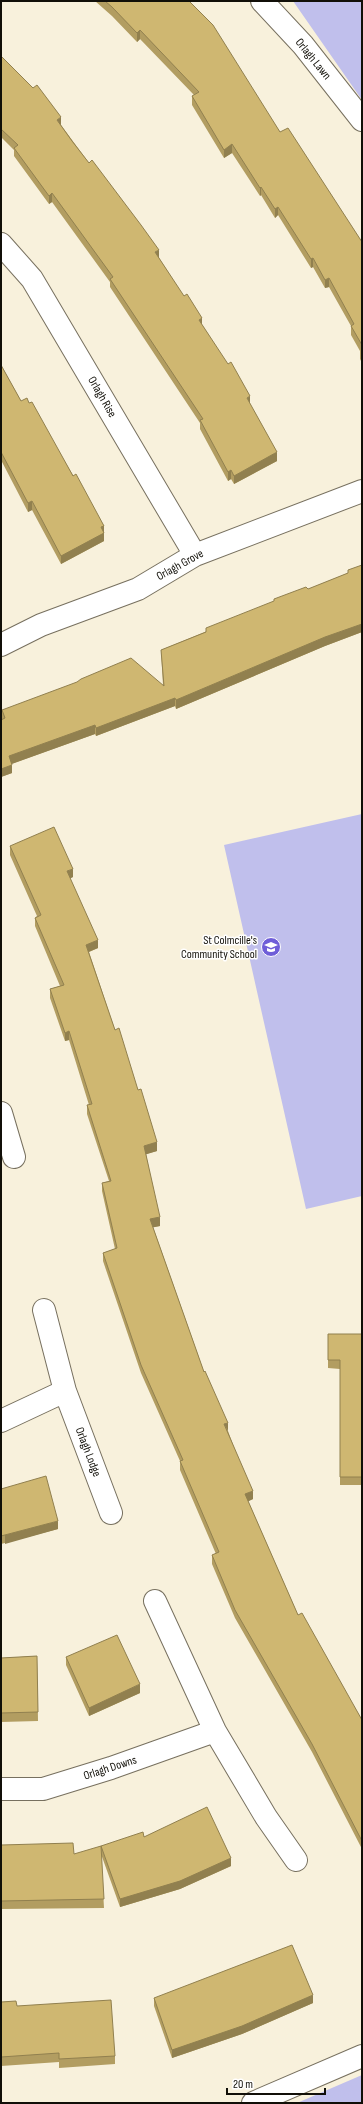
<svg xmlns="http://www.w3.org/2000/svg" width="363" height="2104" font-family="'Sofia Sans Condensed',sans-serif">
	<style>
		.green { fill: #c0bfec }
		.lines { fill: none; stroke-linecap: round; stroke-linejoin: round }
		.minor-casing { stroke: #77705f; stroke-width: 24 }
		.minor { stroke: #fff; stroke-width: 22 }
		.wall { fill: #b29d61 }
		.shaded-wall { fill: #91804f }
		.building { fill: #cfb771; stroke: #91804f }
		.labels { text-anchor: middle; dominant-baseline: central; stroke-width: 3; stroke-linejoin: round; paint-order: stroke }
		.street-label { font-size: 12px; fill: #110f08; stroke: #fff }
		.poi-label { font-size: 12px; fill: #110f08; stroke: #fff; text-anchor: end }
	</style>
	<rect width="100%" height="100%" fill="#f8f1dc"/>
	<path class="green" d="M 293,1 L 362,1 L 362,100 Z
		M 362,814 L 362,1196 L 306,1209 L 224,845 Z
		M 362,2075 L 362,2103 L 297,2103 Z"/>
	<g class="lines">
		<defs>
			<path id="minor" d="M 262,1 L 303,45 L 362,120
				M 1,244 L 32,279 L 195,555
				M 1,645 L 41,625 L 138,589 L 195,555 L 362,491
				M 1,1113 L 14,1157
				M 65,1391 L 111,1513
				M 1,1421 L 65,1391 L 44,1310
				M 215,1731 L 266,1817 L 296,1860
				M 1,1789 L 43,1789 L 111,1768 L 215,1731 L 155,1601
				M 253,2103 L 362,2056"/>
		</defs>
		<use href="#minor" class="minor-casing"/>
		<use href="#minor" class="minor"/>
	</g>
	<path class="wall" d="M 95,1 L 189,1 L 280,132 L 362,242 L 362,363 L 360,359 L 360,351 L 351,335 L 351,326 L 329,287 L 325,288 L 313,267 L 311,268 L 278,215 L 275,218 L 261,195 L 260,196 L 232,153 L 224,158 L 192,105 L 192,96 L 194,95 L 140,39 L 137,42 L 112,16 Z
		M 1,56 L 61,125 L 159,258 L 202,325 L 250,404 L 277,461 L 234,484 L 231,479 L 228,481 L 200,429 L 200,423 L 110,287 L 110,282 L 52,202 L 49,204 L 14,156 L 14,150 L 1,137 Z
		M 1,365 L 21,401 L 29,403 L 104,526 L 104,541 L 61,564 L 32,510 L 28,512 L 1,460 Z
		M 362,565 L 362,632 L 325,646 L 176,709 L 175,706 L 96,736 L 95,734 L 11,764 L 12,773 L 1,777 L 1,720 L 2,719 L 2,710 L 163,685 L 161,650 L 348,573 Z
		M 10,846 L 73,877 L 70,878 L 98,948 L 89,952 L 115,1030 L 157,1151 L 146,1154 L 160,1226 L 153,1227 L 204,1372 L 228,1431 L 253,1499 L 248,1501 L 298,1615 L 362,1720 L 362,1849 L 312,1752 L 235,1618 L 212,1564 L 212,1555 L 216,1554 L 180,1470 L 180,1461 L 141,1373 L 103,1261 L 103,1253 L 115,1249 L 102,1191 L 102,1183 L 109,1181 L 87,1114 L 87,1105 L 89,1105 L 69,1040 L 65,1041 L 50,998 L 50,989 L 60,986 L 35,926 L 35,918 L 37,916 L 10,855 Z
		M 328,1334 L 362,1334 L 362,1485 L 340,1485 L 340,1369 L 328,1368 Z
		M 1,1489 L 58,1529 L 1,1544 Z
		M 37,1656 L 38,1721 L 1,1722 L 1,1658 Z
		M 66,1657 L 140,1693 L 89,1716 L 66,1665 Z
		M 144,1837 L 231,1866 L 180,1889 L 120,1907 L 101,1854 L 104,1908 L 1,1909 L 1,1845 L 74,1854 L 101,1854 L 101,1846 Z
		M 154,1998 L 313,2003 L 242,2034 L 172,2058 L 154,2006 Z
		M 1,2002 L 17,2006 L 115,2056 L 115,2064 L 59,2068 L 59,2062 L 1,2066 Z"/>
	<path class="shaded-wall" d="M 140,30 L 140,39 L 137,42 L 137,33 Z
		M 61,117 L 61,126 L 57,120 Z
		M 232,144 L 232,153 L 224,158 L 224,150 Z
		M 261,187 L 261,195 L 260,196 L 260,188 Z
		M 52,193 L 52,202 L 49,204 L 49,196 Z
		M 278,207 L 278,215 L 275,218 L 275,209 Z
		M 159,250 L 159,259 L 155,252 Z
		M 313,258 L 313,267 L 311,268 L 311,259 Z
		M 329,278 L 329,287 L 325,288 L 325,280 Z
		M 202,318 L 202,326 L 199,320 Z
		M 250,396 L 250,405 L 247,398 Z
		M 277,452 L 277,461 L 234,484 L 234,476 Z
		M 231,470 L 231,479 L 228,481 L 228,472 Z
		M 32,501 L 32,510 L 28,512 L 28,503 Z
		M 104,526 L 104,541 L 61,564 L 61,556 Z
		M 362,624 L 362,632 L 325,646 L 176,709 L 176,700 L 325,637 Z
		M 175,698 L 175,706 L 96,736 L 96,728 Z
		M 95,725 L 95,734 L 9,765 L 9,756 Z
		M 12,765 L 12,773 L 1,777 L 1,769 Z
		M 73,869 L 73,877 L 67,880 L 67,871 Z
		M 98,940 L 98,948 L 86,953 L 86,945 Z
		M 69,1031 L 69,1040 L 65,1041 L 65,1033 Z
		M 157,1142 L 157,1151 L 144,1155 L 144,1146 Z
		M 160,1217 L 160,1226 L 150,1228 L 150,1219 Z
		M 228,1423 L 228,1431 L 224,1424 Z
		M 253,1491 L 253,1499 L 245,1503 L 245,1494 Z
		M 58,1521 L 58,1529 L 5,1544 L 5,1535 Z
		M 140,1684 L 140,1693 L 89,1716 L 89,1708 Z
		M 231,1858 L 231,1866 L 180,1889 L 120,1907 L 120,1899 Z
		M 313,1995 L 313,2003 L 242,2034 L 172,2058 L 172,2050 Z"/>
	<path class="building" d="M 105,1 L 189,1 L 213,25 L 280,132 L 288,128 L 362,242 L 362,345 L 351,326 L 354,324 L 329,278 L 325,280 L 313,258 L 311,259 L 278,207 L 275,209 L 261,187 L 260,188 L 232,144 L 224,150 L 192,96 L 199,92 L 140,30 L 137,33 L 112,7 Z
		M 1,56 L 33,88 L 37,85 L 61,117 L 57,120 L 72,141 L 89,163 L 92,160 L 141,225 L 159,250 L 155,252 L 184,296 L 187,294 L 202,318 L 199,320 L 228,364 L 231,362 L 250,396 L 247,398 L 277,452 L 234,476 L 231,470 L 228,472 L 200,420 L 203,419 L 110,279 L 113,277 L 52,193 L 49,196 L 14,148 L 18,145 L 1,129 Z
		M 1,365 L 21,401 L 27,398 L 29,403 L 32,402 L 73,476 L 76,474 L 104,526 L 101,527 L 104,533 L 61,556 L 32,501 L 28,503 L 1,452 Z
		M 362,565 L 362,624 L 325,637 L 176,700 L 175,698 L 96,728 L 95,725 L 9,756 L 12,765 L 1,769 L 1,720 L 5,718 L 2,710 L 77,682 L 81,679 L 131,658 L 164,686 L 161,650 L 206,632 L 206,628 L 274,601 L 274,599 L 306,587 L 308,589 L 348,573 L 348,570 Z
		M 54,827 L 73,869 L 67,871 L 98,940 L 86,945 L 115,1030 L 119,1028 L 138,1090 L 141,1089 L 157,1142 L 144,1146 L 160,1217 L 150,1219 L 204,1372 L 205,1371 L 228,1423 L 224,1424 L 253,1491 L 245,1494 L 298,1615 L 302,1613 L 362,1720 L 362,1841 L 312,1744 L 235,1610 L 212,1555 L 219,1552 L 180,1461 L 183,1460 L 141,1365 L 103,1253 L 117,1248 L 102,1183 L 111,1181 L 87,1105 L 92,1104 L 69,1031 L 65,1033 L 50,989 L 64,985 L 35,918 L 41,915 L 10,846 Z
		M 328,1334 L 362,1334 L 362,1477 L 340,1477 L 340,1360 L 328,1360 Z
		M 46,1476 L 58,1521 L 1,1536 L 1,1489 Z
		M 117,1635 L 140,1684 L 89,1708 L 66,1657 Z
		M 37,1656 L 38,1712 L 1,1713 L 1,1658 Z
		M 207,1807 L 231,1858 L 180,1881 L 120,1899 L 101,1846 L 143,1832 L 144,1837 Z
		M 73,1843 L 74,1854 L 101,1846 L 104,1899 L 1,1901 L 1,1845 Z
		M 292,1945 L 313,1995 L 242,2026 L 172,2050 L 154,1998 Z
		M 111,2000 L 115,2056 L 59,2059 L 59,2053 L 1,2057 L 1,2002 L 16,2001 L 17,2006 Z"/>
	<defs>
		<symbol id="school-disc" viewBox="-11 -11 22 22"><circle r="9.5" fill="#6f5ed8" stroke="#fff"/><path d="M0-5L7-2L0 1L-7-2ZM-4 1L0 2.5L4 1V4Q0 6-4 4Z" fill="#fff"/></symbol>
	</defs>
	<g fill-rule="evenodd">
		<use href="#school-disc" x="260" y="936" width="22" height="22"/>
	</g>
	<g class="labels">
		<g class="street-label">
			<text transform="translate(313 59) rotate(51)">Orlagh Lawn</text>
			<text transform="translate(102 397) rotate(60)">Orlagh Rise</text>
			<text transform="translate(180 565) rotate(-29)">Orlagh Grove</text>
			<text transform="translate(88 1452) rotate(69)">Orlagh Lodge</text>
			<text transform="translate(110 1768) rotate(-18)">Orlagh Downs</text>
		</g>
		<g class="poi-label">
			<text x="257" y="940">St Colmcille's<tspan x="257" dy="14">Community School</tspan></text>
		</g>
	</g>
	<rect width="363" height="2104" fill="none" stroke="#110f08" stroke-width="4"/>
	<path d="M227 2088v6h98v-6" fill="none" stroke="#110f08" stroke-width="2"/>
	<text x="233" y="2088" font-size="12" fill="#110f08" stroke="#ffffff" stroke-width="3" paint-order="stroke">20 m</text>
</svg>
